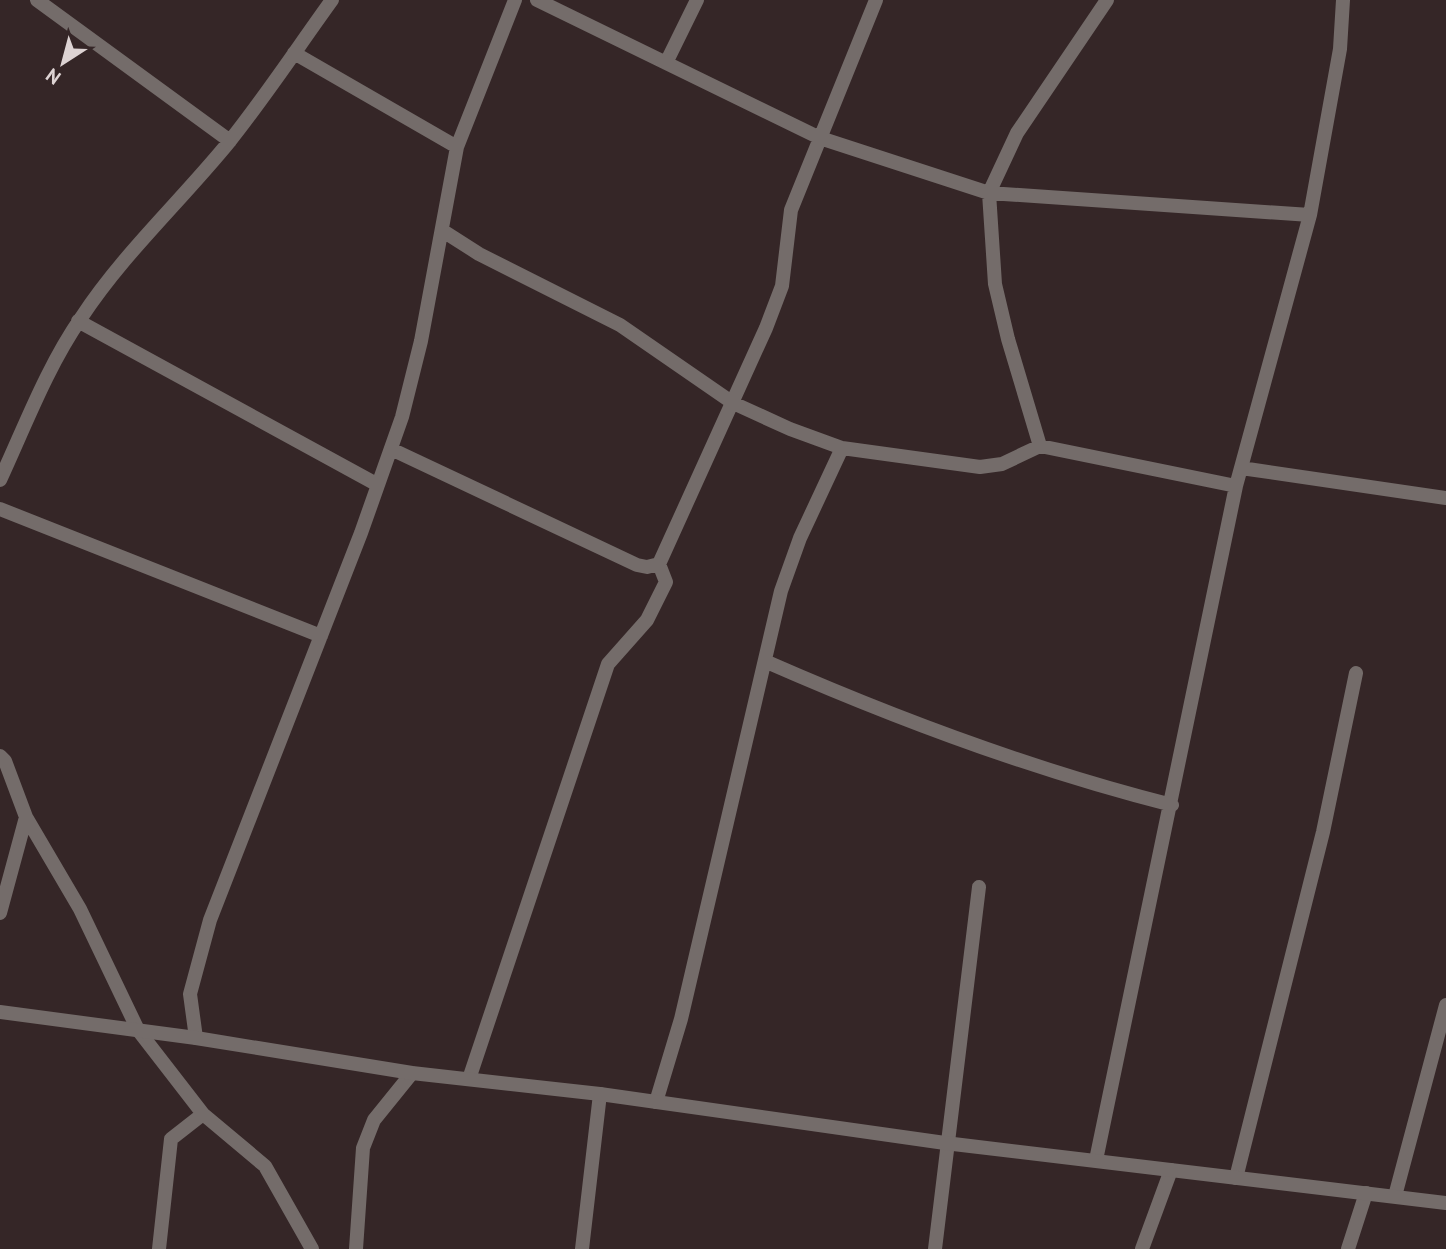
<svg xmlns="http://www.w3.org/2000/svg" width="1446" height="1249" font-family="'PT Sans',sans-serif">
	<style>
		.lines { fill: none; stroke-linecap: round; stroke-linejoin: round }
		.minor { stroke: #746c6a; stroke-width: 14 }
		.tertiary { stroke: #746c6a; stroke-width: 14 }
	</style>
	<rect width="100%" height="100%" fill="#352627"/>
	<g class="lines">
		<path class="minor" d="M 37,0 L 230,141
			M 537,0 L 820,138 L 989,193 L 1310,215
			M 294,53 L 457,147
			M 666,63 L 697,0
			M 443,231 L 479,254 L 620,325 L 733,403 L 790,429 L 842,448 L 980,467 L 1002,464 L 1040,446 L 1236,486
			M 78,321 L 378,485
			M 1040,446 L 1008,339 L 995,284 L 989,193 L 1017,133 L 1107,0
			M 391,449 L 637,565 L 647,567 L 659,564 L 766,328 L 782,286 L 791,210 L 876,0
			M 1241,468 L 1446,498
			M 0,480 C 25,426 47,367 81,318 C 123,254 180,202 229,142 C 265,97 298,47 332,0
			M 0,509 L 321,636
			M 767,662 C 897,719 1033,770 1172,805
			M 0,756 L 5,761 L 26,817 L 80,909 L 138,1030 L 203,1114 L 265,1166 L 312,1249
			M 0,913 L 26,817
			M 196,1038 L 190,994 L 210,920 L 361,533 L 402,417 L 421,341 L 457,147 L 515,0
			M 469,1079 L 608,664 L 647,620 L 666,582 L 659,564
			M 656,1102 L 681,1019 L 781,591 L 800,538 L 842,448
			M 1096,1160 L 1236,486 L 1310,215 L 1340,49 L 1343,0
			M 1236,1178 L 1323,832 L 1356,673
			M 1395,1196 L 1446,1005
			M 159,1249 L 171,1139 L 203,1114
			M 356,1249 L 363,1148 L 374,1120 L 412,1073
			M 582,1249 L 600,1094
			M 935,1249 L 979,887
			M 1142,1249 L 1171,1170
			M 1348,1249 L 1366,1193"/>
		<path class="tertiary" d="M 0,1012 L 196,1038 L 412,1073 L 600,1094 L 945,1143 L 1446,1203"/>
	</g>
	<g transform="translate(63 63) rotate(216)" stroke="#352627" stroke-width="5" paint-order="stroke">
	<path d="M0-5L12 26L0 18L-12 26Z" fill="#ddd3d3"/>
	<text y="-10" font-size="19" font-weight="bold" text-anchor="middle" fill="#ddd3d3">N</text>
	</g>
</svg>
